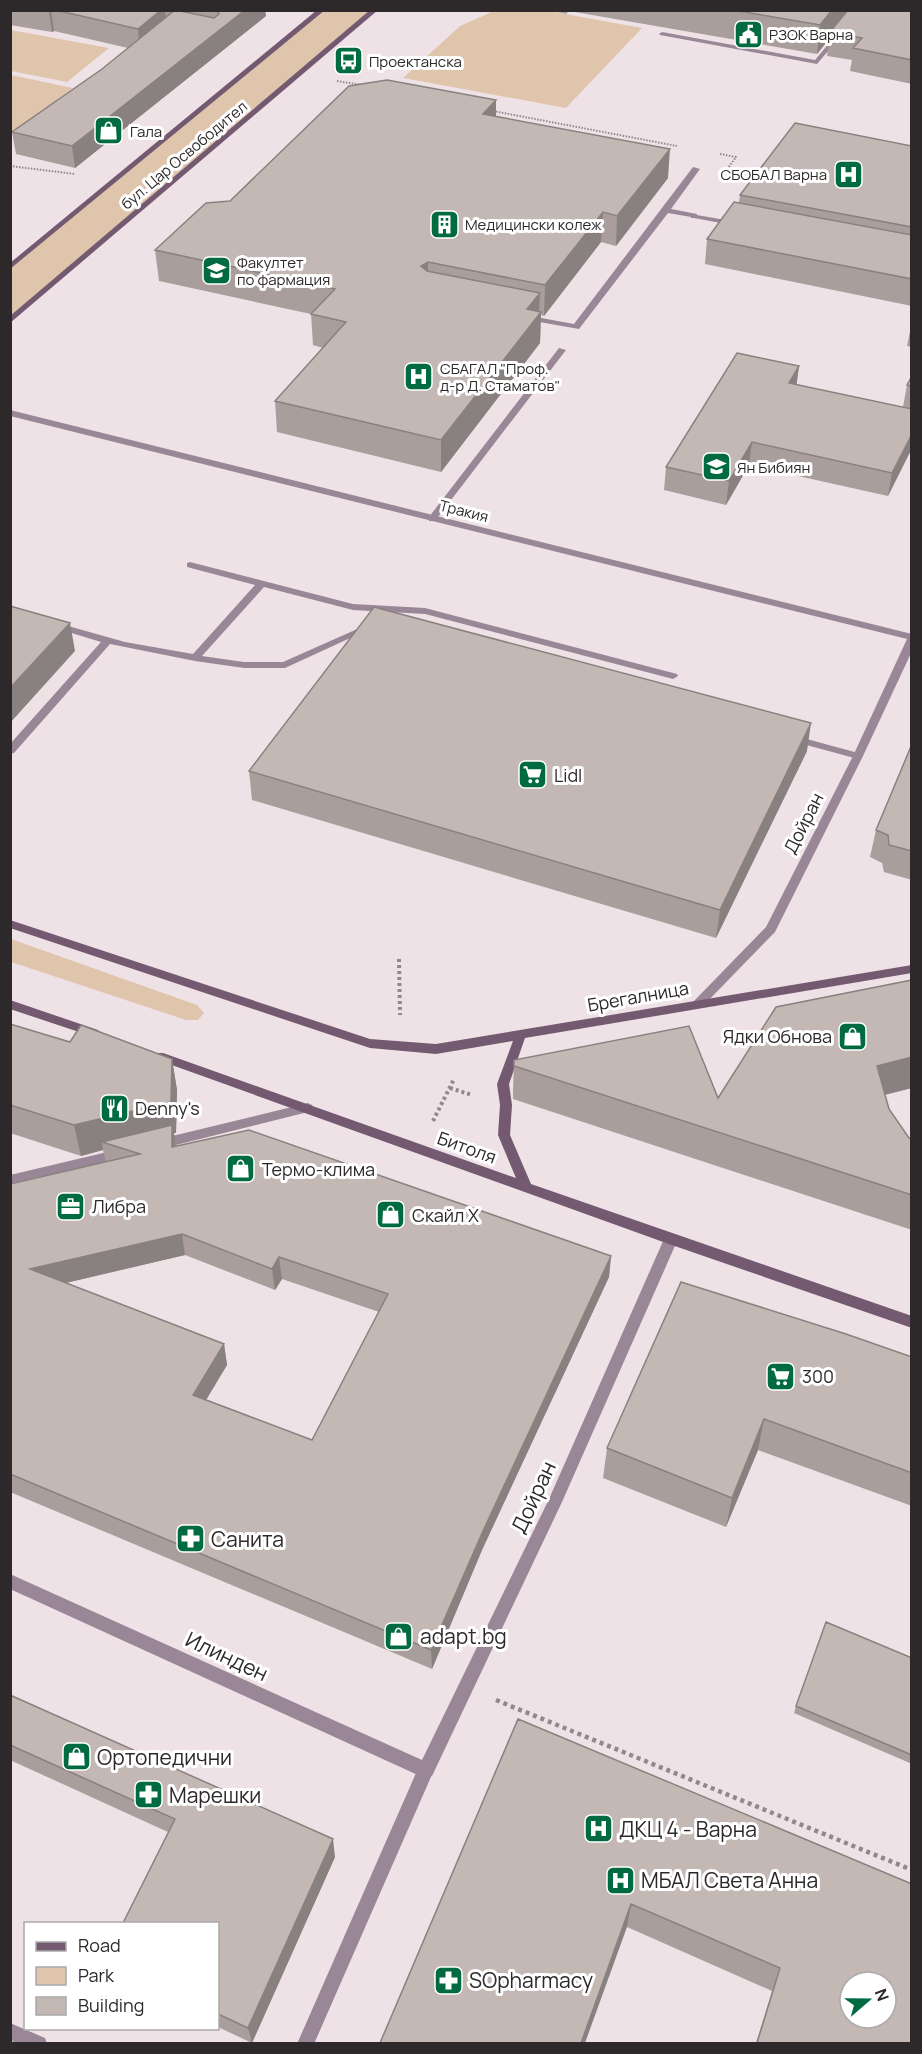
<svg xmlns="http://www.w3.org/2000/svg" width="922" height="2054" font-family="Manrope,sans-serif">
	<style>
		.green { fill: #e0c5ad }
		.lines { fill: none; stroke-linecap: round; stroke-linejoin: round }
		.path-far2 { stroke: #91888b; stroke-width: 2; stroke-dasharray: 1.5 1.5; stroke-linecap: butt }
		.path-far1 { stroke: #91888b; stroke-width: 4; stroke-dasharray: 3 3; stroke-linecap: butt }
		.path { stroke: #91888b; stroke-width: 4.5; stroke-dasharray: 4 4; stroke-linecap: butt }
		.lane { fill: #998797; fill-rule: evenodd }
		.street { fill: #998797; fill-rule: evenodd }
		.secondary { fill: #735a71; fill-rule: evenodd }
		.wall { fill: #a99e9c; fill-rule: evenodd }
		.shaded-wall { fill: #89817f }
		.building { fill: #c4b8b5; stroke: #89817f; stroke-width: 1.5; fill-rule: evenodd }
		.labels { text-anchor: middle; dominant-baseline: central; stroke-width: 6; stroke-linejoin: round; paint-order: stroke }
		.far-poi-label { font-size: 15px; fill: #2d2829; stroke: #fff; text-anchor: start }
		.far-street-label { font-size: 15px; fill: #2d2829; stroke: #fff }
		.poi-label { font-size: 18px; fill: #2d2829; stroke: #fff; text-anchor: start }
		.street-label { font-size: 18px; fill: #2d2829; stroke: #fff }
		.near-street-label { font-size: 21px; fill: #2d2829; stroke: #fff }
		.near-poi-label { font-size: 21px; fill: #2d2829; stroke: #fff; text-anchor: start }
	</style>
	<rect width="100%" height="100%" fill="#efe2e6"/>
	<path class="green" d="M 322,11 L 376,11 L 11,321 L 10,267 Z
		M 494,11 L 549,11 L 642,28 L 566,108 L 403,78 L 460,26 Z
		M 10,30 L 11,30 L 109,48 L 67,82 L 11,71 Z
		M 11,75 L 73,88 L 11,135 Z
		M 11,939 L 197,1005 L 204,1013 L 198,1020 L 186,1020 L 11,962 Z"/>
	<g class="lines">
		<path class="path-far2" d="M 337,81 L 362,85
			M 493,111 L 677,146
			M 720,154 L 736,157 L 725,172
			M 10,166 L 75,174"/>
		<path class="path-far1" d="M 399,959 L 400,1015
			M 450,1088 L 472,1095
			M 433,1121 L 454,1079"/>
		<path class="path" d="M 496,1700 L 912,1870"/>
		<path class="lane" d="M 662,32 L 815,60 L 835,36 L 840,37 L 817,64 L 660,35 L 659,34 Z
			M 693,167 L 700,169 L 671,209 L 697,214 L 697,218 L 668,213 L 579,329 L 522,319 L 521,317 L 525,315 L 574,324 Z
			M 559,348 L 566,350 L 435,521 L 429,521 L 429,517 Z
			M 190,562 L 353,604 L 425,608 L 677,674 L 678,676 L 673,679 L 425,614 L 353,610 L 264,587 L 202,656 L 244,662 L 283,662 L 364,626 L 370,626 L 372,628 L 285,668 L 244,668 L 195,661 L 110,644 L 14,753 L 10,754 L 10,744 L 101,642 L 55,628 L 55,624 L 61,624 L 125,642 L 193,654 L 255,585 L 187,567 L 187,563 Z
			M 792,735 L 862,754 L 863,756 L 858,759 L 788,740 L 787,738 L 788,736 Z
			M 426,1762 L 432,1764 L 434,1770 L 314,2044 L 297,2044 L 420,1764 Z
			M 10,2023 L 45,2038 L 47,2044 L 18,2044 L 10,2040 Z"/>
		<path class="street" d="M 691,214 L 737,222 L 741,224 L 737,226 L 694,218 L 691,218 Z
			M 10,410 L 912,634 L 912,651 L 863,756 L 775,932 L 702,1007 L 694,1007 L 692,1004 L 694,1001 L 766,927 L 853,756 L 907,639 L 10,416 Z
			M 308,1103 L 312,1105 L 314,1108 L 312,1111 L 160,1149 L 156,1147 L 154,1144 L 156,1141 L 160,1139 Z
			M 120,1149 L 124,1150 L 126,1154 L 124,1158 L 10,1185 L 10,1175 Z
			M 671,1234 L 676,1235 L 678,1239 L 562,1502 L 432,1776 L 426,1778 L 420,1776 L 10,1589 L 10,1574 L 422,1760 L 549,1499 L 664,1239 L 666,1235 Z"/>
		<path class="secondary" d="M 317,10 L 325,10 L 10,269 L 10,263 Z
			M 370,10 L 378,10 L 10,323 L 10,316 Z
			M 10,920 L 370,1039 L 436,1044 L 912,965 L 912,973 L 525,1038 L 509,1084 L 512,1105 L 510,1135 L 531,1184 L 912,1316 L 912,1328 L 666,1243 L 155,1059 L 153,1056 L 155,1053 L 163,1053 L 516,1178 L 498,1135 L 500,1105 L 497,1084 L 513,1041 L 436,1054 L 370,1048 L 10,928 Z
			M 10,1000 L 98,1030 L 100,1033 L 94,1037 L 10,1009 Z"/>
	</g>
	<path class="wall" d="M 10,10 L 265,10 L 266,16 L 75,168 L 16,154 L 12,132 L 102,69 L 128,48 L 54,31 L 52,32 L 10,25 Z
		M 549,10 L 912,10 L 912,84 L 850,71 L 852,60 L 827,56 L 829,39 L 817,54 L 569,11 L 566,14 Z
		M 496,100 L 496,116 L 668,178 L 616,246 L 601,242 L 544,316 L 541,315 L 540,343 L 441,472 L 277,432 L 275,401 L 323,348 L 313,345 L 311,314 L 159,281 L 155,250 L 230,201 Z
		M 912,146 L 912,306 L 705,264 L 707,239 L 739,203 L 740,195 Z
		M 912,321 L 912,347 L 907,346 Z
		M 799,366 L 796,385 L 903,407 L 907,385 L 912,376 L 912,448 L 888,496 L 749,465 L 726,505 L 664,490 L 666,467 Z
		M 912,744 L 912,880 L 884,872 L 882,863 L 870,857 L 876,830 Z
		M 807,751 L 716,938 L 252,800 L 249,771 Z
		M 10,1024 L 70,1042 L 172,1059 L 177,1090 L 176,1133 L 174,1133 L 176,1146 L 611,1256 L 609,1277 L 482,1550 L 432,1669 L 10,1492 L 10,1184 L 106,1162 L 103,1150 L 81,1156 L 10,1133 ZM 185,1255 L 275,1290 L 282,1279 L 379,1312 L 312,1440 L 206,1400 L 227,1365 L 224,1344 L 66,1283 Z
		M 514,1060 L 718,1098 L 912,1088 L 885,1094 L 889,1109 L 909,1138 L 912,1138 L 912,1230 L 513,1099 L 513,1093 Z
		M 912,1357 L 912,1506 L 758,1450 L 726,1527 L 603,1478 L 607,1448 Z
		M 912,1658 L 912,1764 L 794,1713 L 796,1706 Z
		M 10,1695 L 335,1857 L 252,2043 L 218,2027 L 218,1923 L 168,1832 L 10,1760 Z
		M 518,1719 L 912,2043 L 756,2043 L 772,1991 L 627,1927 Z"/>
	<path class="shaded-wall" d="M 50,10 L 51,10 L 54,31 L 52,32 L 49,11 Z
		M 161,10 L 165,10 L 167,29 L 140,51 L 138,29 Z
		M 245,10 L 265,10 L 266,16 L 75,168 L 72,146 Z
		M 832,10 L 849,10 L 830,32 L 829,39 L 817,54 L 820,25 Z
		M 496,100 L 496,129 L 483,114 Z
		M 670,149 L 668,178 L 616,246 L 617,216 Z
		M 603,212 L 601,242 L 544,316 L 545,285 Z
		M 428,262 L 428,293 L 421,266 Z
		M 540,293 L 539,314 L 541,312 L 540,343 L 441,472 L 441,440 L 527,309 Z
		M 799,366 L 796,389 L 789,383 Z
		M 912,434 L 912,448 L 888,496 L 892,473 Z
		M 752,442 L 749,465 L 726,505 L 729,481 Z
		M 70,623 L 75,651 L 10,723 L 10,688 Z
		M 811,723 L 807,751 L 716,938 L 720,910 Z
		M 912,1057 L 912,1088 L 869,1099 L 877,1066 Z
		M 172,1059 L 177,1090 L 176,1133 L 174,1133 L 176,1147 L 172,1147 L 102,1142 L 103,1150 L 81,1156 L 74,1125 Z
		M 182,1234 L 185,1255 L 35,1290 L 30,1269 Z
		M 611,1256 L 609,1277 L 482,1550 L 432,1669 L 431,1650 L 483,1531 Z
		M 279,1257 L 282,1279 L 275,1290 L 272,1269 Z
		M 224,1344 L 227,1365 L 197,1415 L 193,1395 Z
		M 764,1419 L 758,1450 L 726,1527 L 732,1498 Z
		M 333,1839 L 335,1857 L 252,2043 L 248,2028 Z
		M 631,1904 L 627,1927 L 585,2043 L 581,2043 Z"/>
	<path class="building" d="M 55,10 L 161,10 L 138,29 Z
		M 175,10 L 214,18 L 219,14 L 218,12 L 212,10 L 245,10 L 72,146 L 12,132 L 102,69 Z
		M 733,10 L 832,10 L 820,25 Z
		M 848,10 L 912,10 L 912,60 L 853,48 L 862,38 L 830,32 Z
		M 387,80 L 496,100 L 483,114 L 670,149 L 617,216 L 603,212 L 545,285 L 428,262 L 421,266 L 427,271 L 540,293 L 527,309 L 541,312 L 441,440 L 275,401 L 346,322 L 311,314 L 335,289 L 155,250 L 206,203 L 230,201 L 349,86 Z
		M 795,123 L 912,146 L 912,227 L 740,195 Z
		M 734,202 L 912,235 L 912,279 L 707,239 Z
		M 737,353 L 799,366 L 789,383 L 912,409 L 912,434 L 892,473 L 752,442 L 729,481 L 666,467 Z
		M 912,376 L 912,386 L 907,385 Z
		M 10,606 L 70,623 L 10,688 Z
		M 374,607 L 811,723 L 720,910 L 249,771 Z
		M 912,744 L 912,851 L 889,845 L 888,835 L 876,830 Z
		M 912,980 L 912,1057 L 877,1066 L 889,1109 L 909,1138 L 912,1138 L 912,1195 L 514,1066 L 514,1060 L 689,1026 L 718,1098 L 776,1007 Z
		M 10,1024 L 70,1042 L 81,1025 L 172,1059 L 171,1102 L 74,1125 L 10,1105 Z
		M 172,1125 L 172,1147 L 249,1130 L 611,1256 L 483,1531 L 431,1650 L 10,1474 L 10,1184 L 140,1154 L 102,1142 ZM 182,1234 L 272,1269 L 279,1257 L 388,1294 L 312,1440 L 193,1395 L 224,1344 L 30,1269 Z
		M 681,1282 L 846,1334 L 912,1357 L 912,1473 L 764,1419 L 732,1498 L 607,1448 Z
		M 826,1622 L 912,1658 L 912,1755 L 796,1706 Z
		M 10,1695 L 333,1839 L 248,2028 L 218,2014 L 218,1923 L 123,1923 L 175,1819 L 10,1745 Z
		M 518,1719 L 912,1884 L 912,2043 L 757,2043 L 780,1968 L 631,1904 L 581,2043 L 380,2043 ZM 850,1982 L 886,1982 L 886,2018 L 850,2018 Z"/>
	<defs>
		<symbol id="civic-square" viewBox="-11 -11 22 22"><rect x="-9" y="-9" width="18" height="18" rx="4" fill="#006a40" stroke="#fff"/><path d="M-.6-6.5H3V-4.5H.6V-3L4-1V1h2V6H-6V1h2V-1L-.6-3ZM-1.2 2.5V6h2.4V2.5Z" fill="#fff"/></symbol>
		<symbol id="bus-square" viewBox="-11 -11 22 22"><rect x="-9" y="-9" width="18" height="18" rx="4" fill="#006a40" stroke="#fff"/><path d="M-5-6H5V4H4V6H2V4H-2V6H-4V4H-5ZM-3.5-4V0h7V-4ZM-3.5 1.2v1.5H-2V1.2ZM2 1.2v1.5H3.5V1.2Z" fill="#fff"/></symbol>
		<symbol id="shop-square" viewBox="-11 -11 22 22"><rect x="-9" y="-9" width="18" height="18" rx="4" fill="#006a40" stroke="#fff"/><path d="M-5-2.5h2.3a2.7 3.5 0 0 1 5.4 0H5L5.5 6h-11ZM-1.5-2.5h3a1.5 2.3 0 0 0-3 0Z" fill="#fff"/></symbol>
		<symbol id="hospital-square" viewBox="-11 -11 22 22"><rect x="-9" y="-9" width="18" height="18" rx="4" fill="#006a40" stroke="#fff"/><path d="M-5-5h3v3.5h4V-5h3V5h-3V1.5h-4V5h-3Z" fill="#fff"/></symbol>
		<symbol id="building-square" viewBox="-11 -11 22 22"><rect x="-9" y="-9" width="18" height="18" rx="4" fill="#006a40" stroke="#fff"/><path d="M-4-6H4V6H1V3H-1V6H-4ZM-2.5-4.3h1.7v1.8h-1.7ZM.8-4.3h1.7v1.8H.8ZM-2.5-1h1.7V.8h-1.7ZM.8-1h1.7V.8H.8Z" fill="#fff"/></symbol>
		<symbol id="university-square" viewBox="-11 -11 22 22"><rect x="-9" y="-9" width="18" height="18" rx="4" fill="#006a40" stroke="#fff"/><path d="M0-5L7-2L0 1L-7-2ZM-4 1L0 2.5L4 1V4Q0 6-4 4Z" fill="#fff"/></symbol>
		<symbol id="school-square" viewBox="-11 -11 22 22"><rect x="-9" y="-9" width="18" height="18" rx="4" fill="#006a40" stroke="#fff"/><path d="M0-5L7-2L0 1L-7-2ZM-4 1L0 2.5L4 1V4Q0 6-4 4Z" fill="#fff"/></symbol>
		<symbol id="supermarket-square" viewBox="-11 -11 22 22"><rect x="-9" y="-9" width="18" height="18" rx="4" fill="#006a40" stroke="#fff"/><path d="M-6-5.5h2.5l.6 2H6L4.5 2H-2.5L-4.4-4H-6ZM-1.5 3.2a1.3 1.3 0 1 0 .1 0ZM3 3.2a1.3 1.3 0 1 0 .1 0Z" fill="#fff"/></symbol>
		<symbol id="restaurant-square" viewBox="-11 -11 22 22"><rect x="-9" y="-9" width="18" height="18" rx="4" fill="#006a40" stroke="#fff"/><path d="M-5-6h1v4h1v-4h1v4h1v-4h1v5L-1.5 .5V6h-2V.5L-5-1ZM5-6V6H3V1.5H1.5Q1.5-4 5-6Z" fill="#fff"/></symbol>
		<symbol id="office-square" viewBox="-11 -11 22 22"><rect x="-9" y="-9" width="18" height="18" rx="4" fill="#006a40" stroke="#fff"/><path d="M-6-3h4V-5.5h4V-3h4V5H-6ZM-1-4.5V-3h2v-1.5ZM-6 0V1H6V0Z" fill="#fff"/></symbol>
		<symbol id="pharmacy-square" viewBox="-11 -11 22 22"><rect x="-9" y="-9" width="18" height="18" rx="4" fill="#006a40" stroke="#fff"/><path d="M-2-6h4v4h4v4h-4v4h-4v-4h-4v-4h4Z" fill="#fff"/></symbol>
	</defs>
	<g fill-rule="evenodd">
		<use href="#civic-square" x="732" y="18" width="33" height="33"/>
		<use href="#bus-square" x="332" y="44" width="33" height="33"/>
		<use href="#shop-square" x="92" y="114" width="33" height="33"/>
		<use href="#hospital-square" x="832" y="158" width="33" height="33"/>
		<use href="#building-square" x="428" y="208" width="33" height="33"/>
		<use href="#university-square" x="200" y="254" width="33" height="33"/>
		<use href="#hospital-square" x="402" y="360" width="33" height="33"/>
		<use href="#school-square" x="700" y="450" width="33" height="33"/>
		<use href="#supermarket-square" x="516" y="758" width="33" height="33"/>
		<use href="#shop-square" x="836" y="1020" width="33" height="33"/>
		<use href="#restaurant-square" x="98" y="1092" width="33" height="33"/>
		<use href="#shop-square" x="224" y="1152" width="33" height="33"/>
		<use href="#office-square" x="54" y="1190" width="33" height="33"/>
		<use href="#shop-square" x="374" y="1198" width="33" height="33"/>
		<use href="#supermarket-square" x="764" y="1360" width="33" height="33"/>
		<use href="#pharmacy-square" x="174" y="1522" width="33" height="33"/>
		<use href="#shop-square" x="382" y="1620" width="33" height="33"/>
		<use href="#shop-square" x="60" y="1740" width="33" height="33"/>
		<use href="#pharmacy-square" x="132" y="1778" width="33" height="33"/>
		<use href="#hospital-square" x="582" y="1812" width="33" height="33"/>
		<use href="#hospital-square" x="604" y="1864" width="33" height="33"/>
		<use href="#pharmacy-square" x="432" y="1964" width="33" height="33"/>
	</g>
	<g class="labels">
		<g class="far-poi-label">
			<text x="769" y="34">РЗОК Варна</text>
			<text x="369" y="61">Проектанска</text>
			<text x="130" y="131">Гала</text>
			<text x="827" y="174" text-anchor="end">СБОБАЛ Варна</text>
			<text x="465" y="224">Медицински колеж</text>
			<text x="237" y="262">Факултет<tspan x="237" dy="17">по фармация</tspan></text>
			<text x="440" y="368">СБАГАЛ "Проф.<tspan x="440" dy="17">д-р Д. Стаматов"</tspan></text>
			<text x="737" y="467">Ян Бибиян</text>
		</g>
		<g class="far-street-label">
			<text transform="translate(184 155) rotate(-40)">бул. Цар Освободител</text>
			<text transform="translate(464 511) rotate(14)">Тракия</text>
		</g>
		<g class="poi-label">
			<text x="554" y="775">Lidl</text>
			<text x="832" y="1036" text-anchor="end">Ядки Обнова</text>
			<text x="135" y="1108">Denny's</text>
			<text x="262" y="1169">Термо-клима</text>
			<text x="92" y="1206">Либра</text>
			<text x="412" y="1215">Скайл Х</text>
			<text x="802" y="1376">300</text>
		</g>
		<g class="street-label">
			<text transform="translate(803 823) rotate(-63)">Дойран</text>
			<text transform="translate(638 996) rotate(-10)">Брегалница</text>
			<text transform="translate(467 1147) rotate(20)">Битоля</text>
		</g>
		<g class="near-street-label">
			<text transform="translate(533 1497) rotate(-65)">Дойран</text>
			<text transform="translate(227 1656) rotate(25)">Илинден</text>
		</g>
		<g class="near-poi-label">
			<text x="211" y="1539">Санита</text>
			<text x="420" y="1636">adapt.bg</text>
			<text x="97" y="1757">Ортопедични</text>
			<text x="169" y="1795">Марешки</text>
			<text x="619" y="1829">ДКЦ 4 - Варна</text>
			<text x="641" y="1880">МБАЛ Света Анна</text>
			<text x="469" y="1980">SOpharmacy</text>
		</g>
	</g>
	<rect width="922" height="2054" fill="none" stroke="#2d2829" stroke-width="24"/>
	<rect x="24" y="1922" width="195" height="108" fill="#ffffff" stroke="#aba9a9" stroke-width="1.5"/>
	<rect x="36" y="1942" width="30" height="9" fill="#735a71" stroke="#aba9a9" stroke-width="1.5"/>
	<text x="78" y="1952" font-size="18" fill="#2d2829">Road</text>
	<rect x="36" y="1967" width="30" height="18" fill="#e0c5ad" stroke="#aba9a9" stroke-width="1.5"/>
	<text x="78" y="1982" font-size="18" fill="#2d2829">Park</text>
	<rect x="36" y="1997" width="30" height="18" fill="#c4b8b5" stroke="#aba9a9" stroke-width="1.5"/>
	<text x="78" y="2012" font-size="18" fill="#2d2829">Building</text>
	<g transform="translate(868 2000) rotate(70)"><circle r="28" fill="#ffffff" stroke="#aba9a9" stroke-width="1.5"/>
	<path d="M0-4.5L10 22L0 15L-10 22Z" fill="#006a40"/>
	<text y="-9" font-size="16" font-weight="bold" text-anchor="middle" fill="#2d2829">N</text>
	</g>
</svg>
